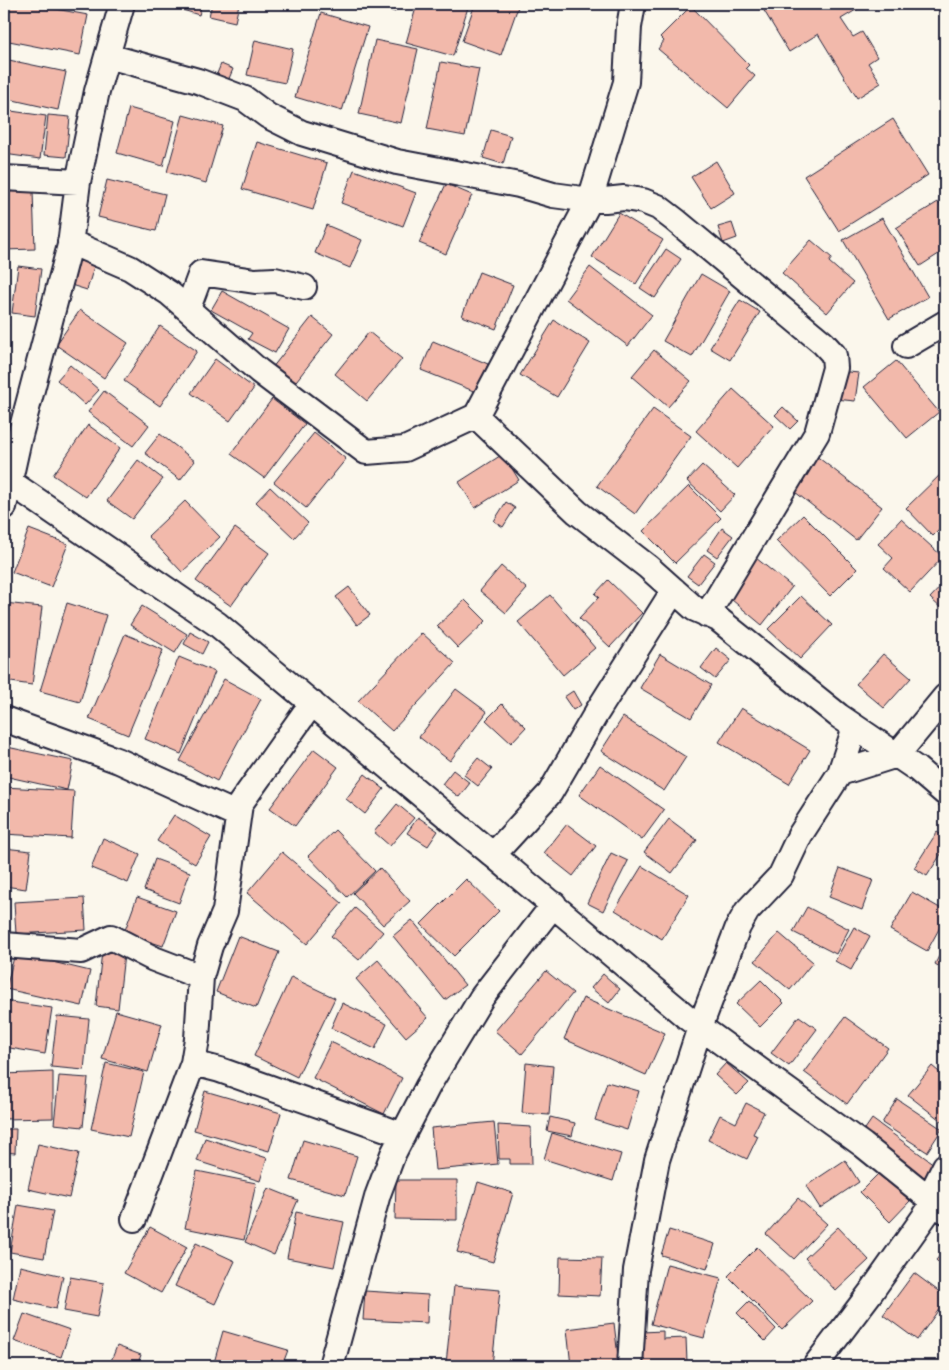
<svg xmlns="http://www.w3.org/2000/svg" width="949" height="1370" font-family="'Playpen Sans',sans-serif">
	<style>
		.building { fill: #f2b9ab; stroke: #22223b }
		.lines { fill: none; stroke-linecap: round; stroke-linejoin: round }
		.minor-casing { stroke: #22223b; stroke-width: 28 }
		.minor { stroke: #fbf7ec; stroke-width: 24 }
	</style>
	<rect width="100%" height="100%" fill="#fbf7ec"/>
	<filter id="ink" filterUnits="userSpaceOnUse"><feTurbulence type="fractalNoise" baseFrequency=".02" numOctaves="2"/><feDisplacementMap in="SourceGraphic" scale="10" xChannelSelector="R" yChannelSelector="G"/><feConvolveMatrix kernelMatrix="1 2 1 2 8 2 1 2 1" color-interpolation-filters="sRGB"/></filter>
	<g filter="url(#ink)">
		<path class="building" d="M 9,4 L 29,4 L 88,15 L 80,55 L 4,40 L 4,27 Z
			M 163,4 L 202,4 L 199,15 Z
			M 212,4 L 239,4 L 235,22 L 209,16 Z
			M 372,4 L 399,4 L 395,12 Z
			M 417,4 L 469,4 L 453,56 L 406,43 Z
			M 475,4 L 519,4 L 501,55 L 462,41 Z
			M 760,4 L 866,4 L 841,19 L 853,37 L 862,32 L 877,57 L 868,63 L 881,83 L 857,98 L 818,34 L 789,52 Z
			M 691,6 L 749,65 L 746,68 L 755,76 L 728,108 L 658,49 L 664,41 L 660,37 Z
			M 321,13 L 368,27 L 342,111 L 295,97 Z
			M 255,40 L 293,49 L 285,83 L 247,75 Z
			M 375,40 L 418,49 L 401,123 L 359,114 Z
			M 4,59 L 66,72 L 58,110 L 4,98 Z
			M 441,62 L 479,69 L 465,136 L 427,129 Z
			M 221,64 L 233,69 L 228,81 L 216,76 Z
			M 129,108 L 175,121 L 163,166 L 117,153 Z
			M 4,110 L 46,116 L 40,159 L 4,154 Z
			M 48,115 L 70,117 L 66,157 L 44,155 Z
			M 183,115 L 223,126 L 206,183 L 167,172 Z
			M 893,119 L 928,175 L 839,231 L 804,176 Z
			M 491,130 L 511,136 L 503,164 L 483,158 Z
			M 257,142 L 327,163 L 313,210 L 242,189 Z
			M 716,161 L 735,193 L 711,208 L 691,177 Z
			M 354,170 L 416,193 L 403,226 L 341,203 Z
			M 107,180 L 165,194 L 156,231 L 98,217 Z
			M 446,184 L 472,195 L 446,254 L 419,243 Z
			M 33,191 L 35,249 L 4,250 L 4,192 Z
			M 938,202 L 945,213 L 945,250 L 920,266 L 896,228 Z
			M 619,213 L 663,240 L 636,284 L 592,257 Z
			M 882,218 L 928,297 L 889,319 L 843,240 Z
			M 732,223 L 737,238 L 723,243 L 718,227 Z
			M 326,225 L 362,240 L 350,268 L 315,253 Z
			M 811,240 L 832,258 L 829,262 L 853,283 L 827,313 L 782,273 Z
			M 666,249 L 681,259 L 655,298 L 640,288 Z
			M 79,259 L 95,263 L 87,290 L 71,285 Z
			M 18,266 L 41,269 L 35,316 L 12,313 Z
			M 590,267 L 652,315 L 628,346 L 566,299 Z
			M 479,272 L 513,285 L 496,329 L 462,316 Z
			M 701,274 L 730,291 L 692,357 L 663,341 Z
			M 222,291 L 289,329 L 275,353 L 248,339 L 252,333 L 211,310 Z
			M 740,300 L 760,312 L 730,360 L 710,348 Z
			M 80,310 L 128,343 L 104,378 L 56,345 Z
			M 312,317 L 333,334 L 293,385 L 272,368 Z
			M 554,320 L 590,343 L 557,397 L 520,375 Z
			M 4,324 L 8,324 L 4,354 Z
			M 160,326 L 197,351 L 160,406 L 124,381 Z
			M 369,332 L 402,359 L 367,401 L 335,374 Z
			M 433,341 L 488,364 L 476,392 L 421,370 Z
			M 654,350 L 691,381 L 668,407 L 632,376 Z
			M 945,352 L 945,369 L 939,359 Z
			M 215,359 L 254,388 L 230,421 L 191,393 Z
			M 896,361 L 939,412 L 907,438 L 864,387 Z
			M 70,365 L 99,390 L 85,405 L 57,380 Z
			M 838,371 L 859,373 L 855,401 L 835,399 Z
			M 733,389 L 774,426 L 737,468 L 696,431 Z
			M 104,391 L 149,425 L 133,446 L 88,412 Z
			M 272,399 L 305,424 L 264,478 L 231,454 Z
			M 783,407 L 798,421 L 790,429 L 775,415 Z
			M 653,409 L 691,436 L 635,514 L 597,486 Z
			M 88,425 L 120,448 L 86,497 L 53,475 Z
			M 314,433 L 346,459 L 306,508 L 274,482 Z
			M 160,434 L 195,461 L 180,480 L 145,453 Z
			M 503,454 L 519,480 L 475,508 L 459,482 Z
			M 815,455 L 882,507 L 856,540 L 790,488 Z
			M 138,460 L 163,479 L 132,519 L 107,501 Z
			M 702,465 L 735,495 L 720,511 L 687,481 Z
			M 944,471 L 945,524 L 933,536 L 906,508 Z
			M 689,486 L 721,518 L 675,563 L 643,531 Z
			M 270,487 L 308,523 L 294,538 L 256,502 Z
			M 185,501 L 220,537 L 182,572 L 148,536 Z
			M 506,502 L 515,508 L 503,527 L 494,521 Z
			M 803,515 L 857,569 L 830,596 L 776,541 Z
			M 901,519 L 943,557 L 910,592 L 884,568 L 893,558 L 878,544 Z
			M 235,528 L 269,553 L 231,606 L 196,581 Z
			M 722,528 L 733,536 L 717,557 L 707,550 Z
			M 29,529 L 68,544 L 51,587 L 12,572 Z
			M 704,554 L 715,562 L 698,584 L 687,576 Z
			M 756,558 L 792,587 L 762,625 L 726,595 Z
			M 501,566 L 527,589 L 506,613 L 480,591 Z
			M 608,580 L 642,613 L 610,647 L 579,618 L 599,597 L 595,594 Z
			M 945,582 L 945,612 L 930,598 Z
			M 349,587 L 370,615 L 357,625 L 336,597 Z
			M 550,595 L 595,648 L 563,675 L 518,622 Z
			M 801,596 L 832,625 L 800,659 L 768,629 Z
			M 465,600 L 486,621 L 458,648 L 437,626 Z
			M 4,603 L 42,607 L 32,685 L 4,681 Z
			M 67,603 L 106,615 L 80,702 L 40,691 Z
			M 142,606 L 187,634 L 175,653 L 130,625 Z
			M 190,632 L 208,642 L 202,654 L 184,644 Z
			M 422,633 L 455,663 L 392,731 L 358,701 Z
			M 125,634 L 163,650 L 128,735 L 89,719 Z
			M 716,648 L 731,660 L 715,679 L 701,668 Z
			M 660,654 L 711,685 L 691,718 L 640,688 Z
			M 883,654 L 911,678 L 884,708 L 856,684 Z
			M 179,657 L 215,672 L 181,754 L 145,739 Z
			M 224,679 L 261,699 L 217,781 L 180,761 Z
			M 456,689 L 487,712 L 450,761 L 419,737 Z
			M 573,691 L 581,705 L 573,710 L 564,697 Z
			M 502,704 L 526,727 L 511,743 L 486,720 Z
			M 741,708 L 810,750 L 789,784 L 719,742 Z
			M 623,717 L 686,757 L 664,791 L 601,751 Z
			M 7,747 L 73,761 L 67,790 L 4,776 L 4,762 Z
			M 314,749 L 338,767 L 295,826 L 270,808 Z
			M 478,758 L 492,769 L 478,786 L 464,775 Z
			M 600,765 L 664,810 L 642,840 L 579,795 Z
			M 453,770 L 470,783 L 459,797 L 442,784 Z
			M 365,774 L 384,789 L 365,814 L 346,799 Z
			M 4,787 L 74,791 L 71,838 L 4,834 Z
			M 397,804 L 414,818 L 390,846 L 374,832 Z
			M 174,815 L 211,837 L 195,864 L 157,841 Z
			M 418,817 L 438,831 L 428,846 L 407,833 Z
			M 669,819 L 697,840 L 672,873 L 644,852 Z
			M 567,824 L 596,846 L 573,876 L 544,853 Z
			M 335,830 L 375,871 L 347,897 L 308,856 Z
			M 937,832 L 945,837 L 945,848 L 927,876 L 914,868 Z
			M 103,838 L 140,854 L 128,883 L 91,868 Z
			M 4,848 L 31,851 L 26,889 L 4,886 Z
			M 282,852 L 342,903 L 307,944 L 247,893 Z
			M 611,853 L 628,861 L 603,911 L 587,903 Z
			M 155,859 L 190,872 L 179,903 L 144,890 Z
			M 642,866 L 689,895 L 662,939 L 615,910 Z
			M 380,868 L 410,901 L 383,925 L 353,893 Z
			M 840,868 L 873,880 L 862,910 L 829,897 Z
			M 466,879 L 499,911 L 454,956 L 421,924 Z
			M 912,892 L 945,911 L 945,918 L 927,951 L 890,930 Z
			M 137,897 L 176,911 L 163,946 L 124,933 Z
			M 84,898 L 86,930 L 16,934 L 14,902 Z
			M 807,907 L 849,929 L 836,954 L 793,932 Z
			M 355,908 L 383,932 L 359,960 L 331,936 Z
			M 412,920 L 465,985 L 445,1000 L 393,936 Z
			M 854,927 L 870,936 L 851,970 L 835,961 Z
			M 779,933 L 813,962 L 790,990 L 755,961 Z
			M 238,936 L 279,952 L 256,1008 L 216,992 Z
			M 945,944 L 945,970 L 935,964 Z
			M 102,951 L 124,954 L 118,1009 L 96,1006 Z
			M 15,953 L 90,971 L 82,1006 L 6,989 Z
			M 378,960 L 428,1018 L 406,1037 L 356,979 Z
			M 546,971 L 573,993 L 522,1054 L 495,1031 Z
			M 603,974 L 620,989 L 609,1003 L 591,988 Z
			M 291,977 L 335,998 L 297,1077 L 254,1056 Z
			M 761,980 L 784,1003 L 760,1027 L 736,1004 Z
			M 583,998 L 665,1033 L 646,1075 L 564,1039 Z
			M 4,1001 L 52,1008 L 45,1054 L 4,1047 Z
			M 342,1003 L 387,1024 L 375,1049 L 331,1028 Z
			M 116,1011 L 162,1024 L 148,1072 L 102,1059 Z
			M 57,1016 L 89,1019 L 84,1070 L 51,1067 Z
			M 799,1016 L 817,1029 L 789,1066 L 771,1053 Z
			M 845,1017 L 888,1048 L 847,1104 L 804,1072 Z
			M 331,1042 L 402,1078 L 384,1114 L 313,1078 Z
			M 106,1063 L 144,1072 L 129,1137 L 91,1129 Z
			M 526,1063 L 553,1066 L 549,1115 L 522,1113 Z
			M 726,1063 L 749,1083 L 737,1095 L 715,1075 Z
			M 932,1066 L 945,1077 L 945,1121 L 944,1123 L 908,1095 Z
			M 53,1072 L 53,1118 L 4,1119 L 4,1074 Z
			M 59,1076 L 88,1078 L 83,1127 L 54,1124 Z
			M 607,1082 L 639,1091 L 627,1130 L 595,1120 Z
			M 205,1091 L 281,1113 L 269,1151 L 194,1130 Z
			M 897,1099 L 942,1129 L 927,1152 L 882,1123 Z
			M 746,1103 L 764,1112 L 753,1134 L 758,1136 L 747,1159 L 708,1140 L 720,1115 L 736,1123 Z
			M 550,1117 L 575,1123 L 572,1136 L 547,1131 Z
			M 872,1119 L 938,1167 L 928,1180 L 863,1132 Z
			M 494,1122 L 498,1164 L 435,1170 L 431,1128 Z
			M 498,1125 L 531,1127 L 532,1164 L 510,1164 L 510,1159 L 499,1159 Z
			M 4,1129 L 16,1129 L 15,1153 L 4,1152 Z
			M 552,1133 L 621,1154 L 613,1181 L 544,1159 Z
			M 205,1138 L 267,1158 L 260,1181 L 197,1161 Z
			M 303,1140 L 357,1156 L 345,1195 L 291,1180 Z
			M 38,1144 L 79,1153 L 69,1198 L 28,1189 Z
			M 845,1160 L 859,1182 L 820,1208 L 806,1186 Z
			M 197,1171 L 256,1183 L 244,1240 L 185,1228 Z
			M 880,1172 L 910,1201 L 890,1222 L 860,1192 Z
			M 396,1180 L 457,1180 L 457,1220 L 395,1219 Z
			M 478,1182 L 513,1193 L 493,1262 L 457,1252 Z
			M 268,1188 L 298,1200 L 274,1255 L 245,1242 Z
			M 798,1198 L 827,1224 L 794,1259 L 766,1234 Z
			M 18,1205 L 53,1211 L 44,1258 L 10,1252 Z
			M 296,1212 L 344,1222 L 334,1267 L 287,1258 Z
			M 150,1227 L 187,1247 L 161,1293 L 124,1273 Z
			M 838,1227 L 869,1260 L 836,1291 L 805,1258 Z
			M 669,1230 L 715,1244 L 707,1269 L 661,1255 Z
			M 196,1243 L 235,1261 L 215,1304 L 175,1286 Z
			M 757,1247 L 812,1301 L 782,1330 L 728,1276 Z
			M 945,1250 L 945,1269 L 936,1260 Z
			M 560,1257 L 602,1258 L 600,1296 L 559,1294 Z
			M 667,1264 L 721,1278 L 704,1338 L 651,1324 Z
			M 20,1266 L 63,1276 L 56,1309 L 13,1299 Z
			M 914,1273 L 945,1296 L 945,1301 L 917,1340 L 883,1315 Z
			M 70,1277 L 104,1283 L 97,1317 L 64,1311 Z
			M 454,1286 L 500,1290 L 492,1366 L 446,1364 Z
			M 365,1291 L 428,1295 L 427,1323 L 363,1320 Z
			M 749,1301 L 776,1329 L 765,1341 L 737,1313 Z
			M 24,1314 L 70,1330 L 61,1357 L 14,1341 Z
			M 614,1323 L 619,1365 L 571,1366 L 567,1329 Z
			M 223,1331 L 288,1350 L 282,1366 L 213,1366 Z
			M 663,1331 L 663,1339 L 686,1338 L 687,1362 L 664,1363 L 664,1366 L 644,1366 L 642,1332 Z
			M 945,1335 L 945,1347 L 939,1342 Z
			M 117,1346 L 141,1355 L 137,1366 L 109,1366 Z"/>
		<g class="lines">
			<defs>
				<path id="minor" d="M 108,56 L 198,81 L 245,99 L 268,116 L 302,133 L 397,162 L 519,185 L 553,195 L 590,200 L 605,200 L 624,198 L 643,201 L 658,207 L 675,220 L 823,343 L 834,355 L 835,368 L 817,433 L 707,615
					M 4,178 L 78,182
					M 70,242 L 130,268 L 169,293 L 259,371 L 366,452 L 405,449 L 476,416 L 590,200 L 626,82 L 629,27 L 633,4
					M 188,308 L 201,273 L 255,281 L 275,280 L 304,287
					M 906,346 L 945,323
					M 476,416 L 577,512 L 648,567 L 695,609 L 718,619 L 839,716 L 917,769 L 945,793
					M 10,482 L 217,624 L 689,1019 L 863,1145 L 945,1211
					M 4,507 L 19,439 L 70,245 L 78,182 L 97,91 L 122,4
					M 312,703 L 240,804 L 225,911 L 210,946 L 201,977 L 197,1039 L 193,1063 L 220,1070 L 403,1135
					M 4,719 L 119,761 L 238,815
					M 840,773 L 897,755 L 945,697
					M 494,854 L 550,793 L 597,712 L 674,590
					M 4,945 L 81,951 L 111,937 L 154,959 L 201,977
					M 929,1198 L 945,1166
					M 134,1219 L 193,1063
					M 331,1366 L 378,1194 L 393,1154 L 428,1086 L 482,997 L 554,904
					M 630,1366 L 636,1270 L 657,1160 L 700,1027 L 738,927 L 747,911 L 781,875 L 800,835 L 840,773 L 855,727
					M 815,1366 L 871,1292 L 934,1203"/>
			</defs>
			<use href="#minor" class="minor-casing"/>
			<use href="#minor" class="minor"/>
		</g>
	</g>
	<rect width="949" height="1370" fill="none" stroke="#fbf7ec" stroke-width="20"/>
	<rect x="10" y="10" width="929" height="1350" fill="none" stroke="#22223b" stroke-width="2" filter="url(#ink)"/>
</svg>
